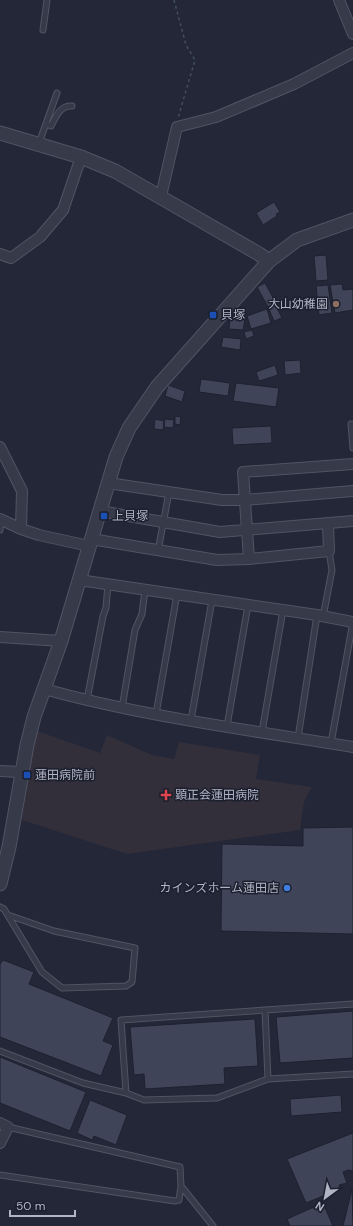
<svg xmlns="http://www.w3.org/2000/svg" width="353" height="1226" font-family="'DM Sans','Noto Sans JP',sans-serif">
	<style>
		.medical { fill: #322e3a }
		.building { fill: #3f4458; stroke: #1d212f }
		.lines { fill: none; stroke-linecap: round; stroke-linejoin: round }
		.service-casing { stroke: #515463; stroke-width: 7 }
		.minor-casing { stroke: #515463; stroke-width: 12 }
		.tertiary-casing { stroke: #515463; stroke-width: 15 }
		.path { stroke: #424f57; stroke-width: 1.5; stroke-dasharray: 3 3; stroke-linecap: butt }
		.service { stroke: #363a49; stroke-width: 5 }
		.minor { stroke: #363a49; stroke-width: 10 }
		.tertiary { stroke: #363a49; stroke-width: 13 }
		.education-dot { fill: #8d6e63; stroke: #1c1f2d; stroke-width: 1.5 }
		.transit-dot { fill: #1a4fb4; stroke: #1c1f2d; stroke-width: 1.5 }
		.health-dot { fill: #e0444e; stroke: #1c1f2d; stroke-width: 1.5 }
		.shop-dot { fill: #3f7fe0; stroke: #1c1f2d; stroke-width: 1.5 }
		.labels { text-anchor: middle; dominant-baseline: central; stroke-width: 3; stroke-linejoin: round; paint-order: stroke }
		.poi-label { font-size: 12px; fill: #b1b4c5; stroke: #1c1f2d; text-anchor: start }
	</style>
	<rect width="100%" height="100%" fill="#232738"/>
	<path class="medical" d="M 37,731 L 100,753 L 107,735 L 152,755 L 174,759 L 179,742 L 260,755 L 256,779 L 312,787 L 304,802 L 300,830 L 127,854 L 22,820 L 23,807 L 33,749 Z"/>
	<path class="building" d="M 274,202 L 280,212 L 276,214 L 277,216 L 263,225 L 256,213 Z
		M 326,255 L 328,280 L 316,281 L 314,256 Z
		M 265,283 L 276,303 L 268,307 L 257,287 Z
		M 342,284 L 343,290 L 353,289 L 353,310 L 335,313 L 330,285 Z
		M 328,285 L 332,313 L 319,315 L 316,286 Z
		M 275,304 L 282,318 L 274,321 L 268,307 Z
		M 267,309 L 271,323 L 251,329 L 247,316 Z
		M 230,318 L 245,320 L 243,330 L 229,329 Z
		M 252,330 L 254,336 L 246,339 L 244,332 Z
		M 223,337 L 241,339 L 240,350 L 221,347 Z
		M 300,360 L 301,373 L 285,375 L 284,361 Z
		M 275,365 L 278,375 L 259,381 L 256,372 Z
		M 201,379 L 230,383 L 228,396 L 199,392 Z
		M 236,383 L 279,388 L 276,407 L 233,401 Z
		M 168,385 L 185,391 L 182,402 L 165,396 Z
		M 175,416 L 181,417 L 180,425 L 175,424 Z
		M 155,419 L 164,421 L 163,430 L 154,429 Z
		M 165,419 L 174,420 L 173,428 L 164,427 Z
		M 271,426 L 272,443 L 233,445 L 232,428 Z
		M 353,827 L 353,934 L 221,931 L 222,844 L 303,846 L 303,828 Z
		M 3,960 L 34,972 L 29,984 L 113,1018 L 103,1041 L 113,1045 L 101,1076 L 0,1037 L 0,964 Z
		M 353,1011 L 353,1058 L 280,1063 L 276,1017 Z
		M 255,1019 L 258,1066 L 224,1068 L 225,1084 L 145,1089 L 144,1074 L 134,1075 L 130,1027 Z
		M 0,1057 L 86,1092 L 70,1131 L 0,1103 Z
		M 341,1095 L 342,1112 L 291,1116 L 290,1099 Z
		M 90,1100 L 127,1115 L 116,1145 L 94,1136 L 92,1140 L 77,1133 Z
		M 353,1133 L 353,1171 L 348,1170 L 343,1172 L 347,1183 L 339,1185 L 340,1189 L 306,1203 L 287,1159 Z
		M 352,1189 L 353,1226 L 343,1226 Z
		M 323,1203 L 333,1226 L 290,1226 L 287,1219 Z"/>
	<g class="lines">
		<defs>
			<path id="service" d="M 43,30 L 47,0
				M 46,124 L 51,126 C 56,117 60,105 72,106
				M 39,143 L 57,93
				M 353,424 L 351,424 L 353,448
				M 0,530 L 1,519
				M 158,551 L 169,492
				M 323,617 L 332,570 L 329,551
				M 87,700 L 103,616 L 106,608 L 108,584
				M 122,708 L 135,630 L 142,614 L 145,590
				M 156,714 L 177,594
				M 191,720 L 212,600
				M 227,726 L 248,605
				M 262,732 L 283,610
				M 298,738 L 317,615
				M 331,743 L 353,622
				M 0,907 L 4,909 L 42,972 L 62,988 L 126,986 L 132,982 L 135,948 L 54,931 L 8,915
				M 265,1010 L 268,1079
				M 0,1051 L 83,1083 L 126,1093 L 144,1100 L 217,1098 L 268,1079 L 353,1074
				M 126,1093 L 121,1020 L 353,1004
				M 8,1127 L 180,1167 L 181,1186 L 213,1226
				M 0,1175 L 175,1201 L 179,1200 L 181,1186"/>
			<path id="minor" d="M 339,0 L 353,34
				M 161,196 L 177,127 L 216,117 L 294,84 L 353,53
				M 0,254 L 11,258 L 40,237 L 63,210 L 81,157
				M 0,447 L 22,491 L 21,529
				M 108,483 L 222,500 L 245,500 L 353,491
				M 100,511 L 220,532 L 353,521
				M 0,519 L 21,529 L 39,535 L 89,546
				M 91,539 L 217,560 L 249,559 L 329,551 L 328,524
				M 249,559 L 243,472 L 353,464
				M 79,580 L 317,615 L 353,622
				M 0,637 L 61,641
				M 44,689 C 145,717 250,730 353,747
				M 0,771 L 21,772
				M 0,1123 L 8,1127 L 0,1143"/>
			<path id="tertiary" d="M 0,133 L 81,157 L 115,171 L 259,254 L 269,261
				M 0,884 L 9,847 L 27,745 L 34,717 L 61,641 L 116,457 L 129,428 L 157,387 L 269,261 L 297,240 L 353,220"/>
		</defs>
		<use href="#service" class="service-casing"/>
		<use href="#minor" class="minor-casing"/>
		<use href="#tertiary" class="tertiary-casing"/>
		<path class="path" d="M 174,0 L 186,45 L 195,60 L 178,118"/>
		<use href="#service" class="service"/>
		<use href="#minor" class="minor"/>
		<use href="#tertiary" class="tertiary"/>
	</g>
	<circle class="education-dot" cx="336" cy="304" r="4"/>
	<g class="transit-dot">
		<rect x="209" y="311" width="8" height="8" rx="2"/>
		<rect x="100" y="512" width="8" height="8" rx="2"/>
		<rect x="23" y="771" width="8" height="8" rx="2"/>
	</g>
	<path class="health-dot" d="M164 789h4v4h4v4h-4v4h-4v-4h-4v-4h4z"/>
	<circle class="shop-dot" cx="287" cy="888" r="4"/>
	<g class="labels">
		<g class="poi-label">
			<text x="328" y="304" text-anchor="end">大山幼稚園</text>
			<text x="221" y="315">貝塚</text>
			<text x="112" y="516">上貝塚</text>
			<text x="35" y="775">蓮田病院前</text>
			<text x="175" y="795">顕正会蓮田病院</text>
			<text x="279" y="888" text-anchor="end">カインズホーム蓮田店</text>
		</g>
	</g>
	<g transform="translate(325 1198) rotate(212)" stroke="#1c1f2d" stroke-width="3" paint-order="stroke">
	<path d="M0-3L7 15L0 10L-7 15Z" fill="#b1b4c5"/>
	<text y="-6" font-size="11" font-weight="bold" text-anchor="middle" fill="#b1b4c5">N</text>
	</g>
	<path d="M10 1210v6h65v-6" fill="none" stroke="#b1b4c5" stroke-width="2"/>
	<text x="16" y="1210" font-size="12" fill="#b1b4c5" stroke="#1c1f2d" stroke-width="3" paint-order="stroke">50 m</text>
</svg>
